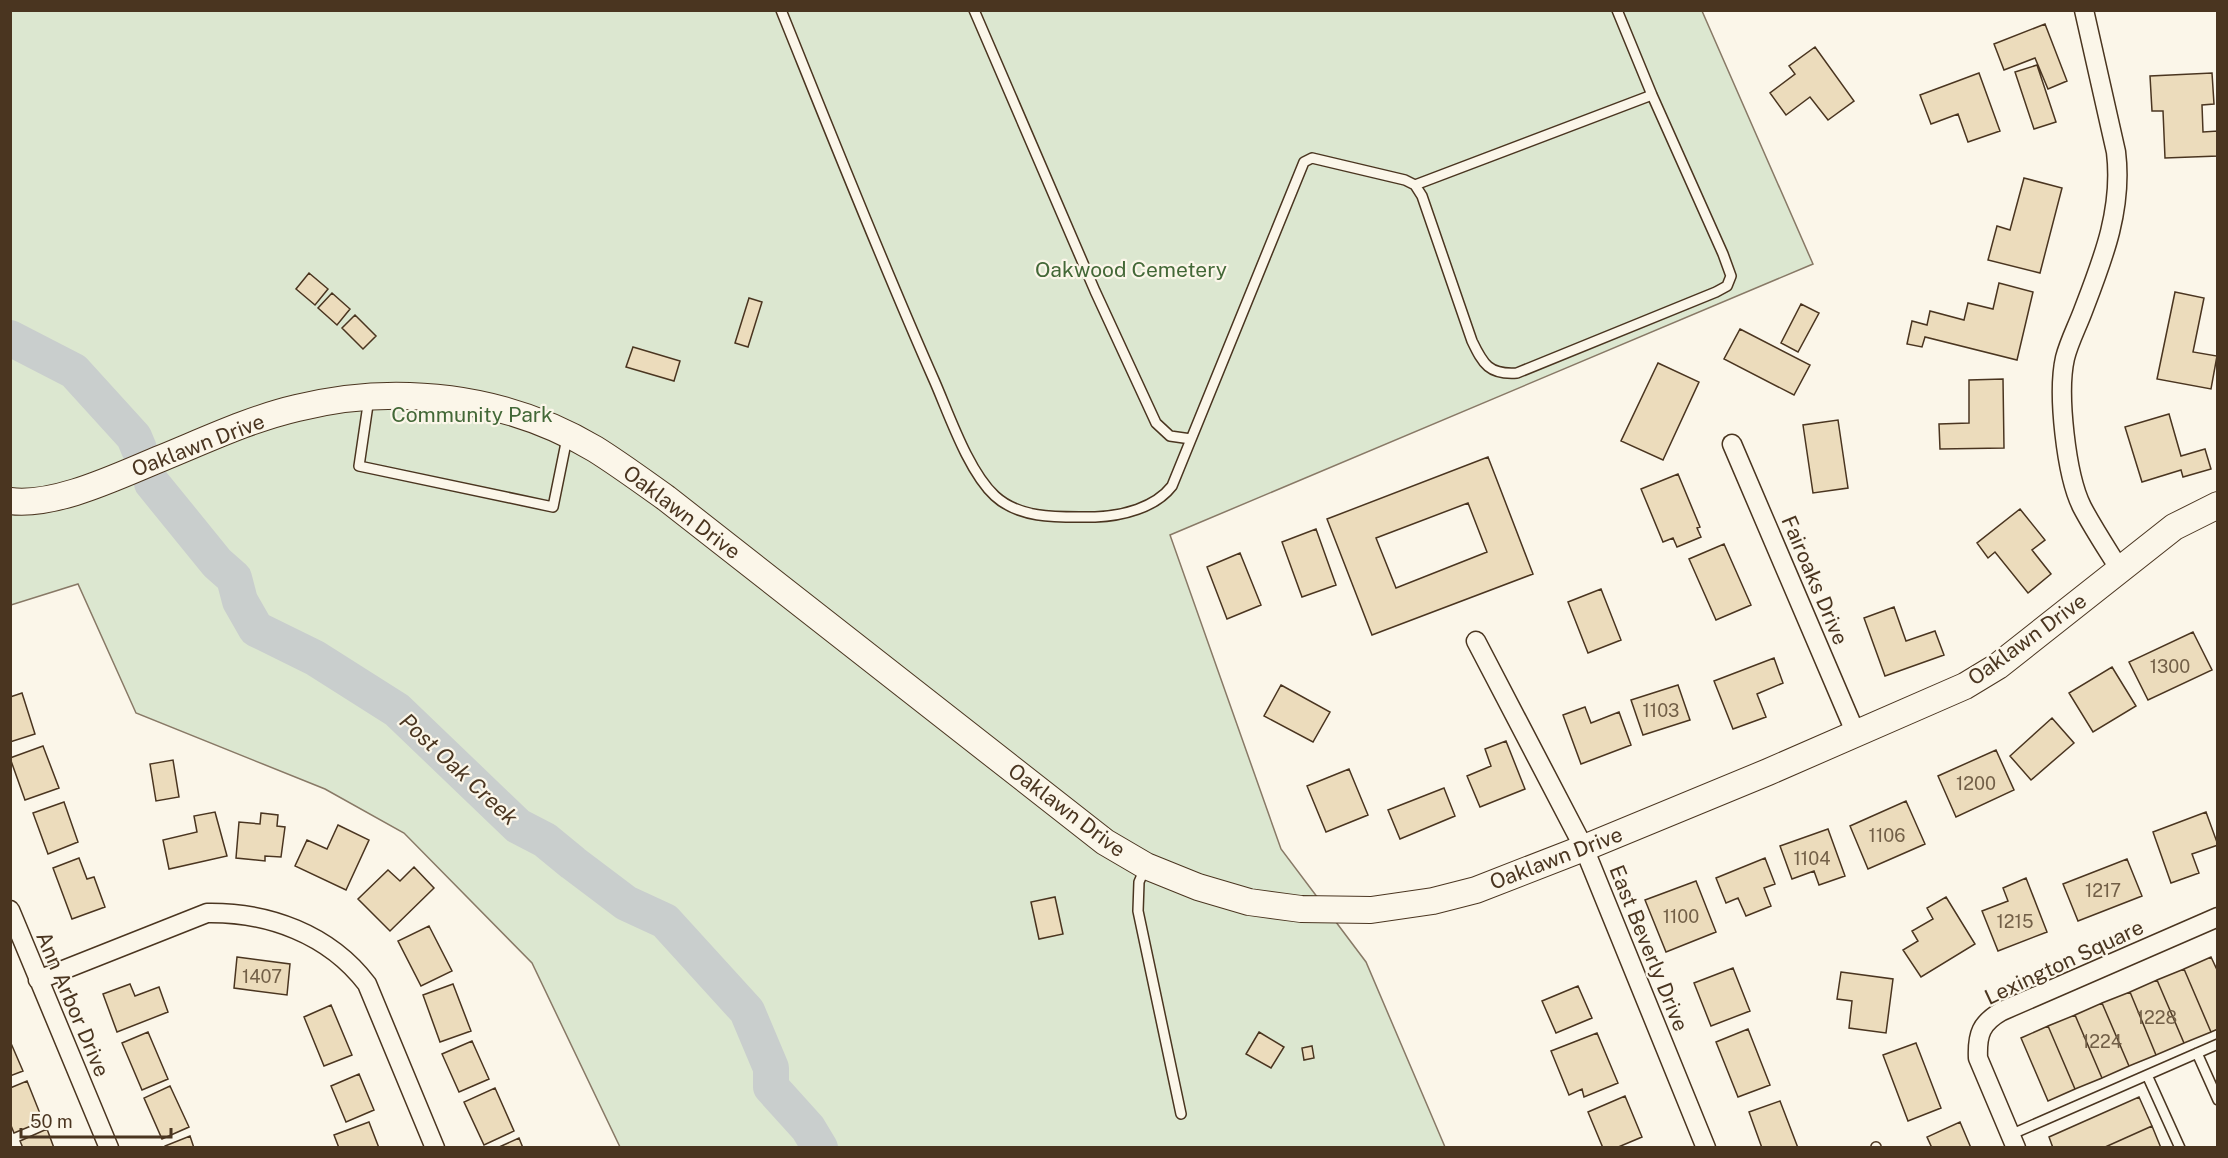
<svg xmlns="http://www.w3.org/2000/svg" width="2228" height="1158" font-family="'Public Sans',sans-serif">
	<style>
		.green { fill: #dce7d0; stroke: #887966; stroke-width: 1.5 }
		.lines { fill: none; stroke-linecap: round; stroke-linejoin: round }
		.river { stroke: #c9cecd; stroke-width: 36 }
		.building { fill: #ecdcbc; stroke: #4a3520; stroke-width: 1.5; fill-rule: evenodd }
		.lane-casing { stroke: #4a3520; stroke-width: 12 }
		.street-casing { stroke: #4a3520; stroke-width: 21 }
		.secondary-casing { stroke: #4a3520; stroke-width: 28 }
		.lane { stroke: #fbf6e9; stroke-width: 9 }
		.street { stroke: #fbf6e9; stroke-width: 18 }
		.secondary { stroke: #fbf6e9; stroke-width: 26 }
		.labels { text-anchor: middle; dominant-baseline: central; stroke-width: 4.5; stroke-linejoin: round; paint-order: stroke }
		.number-label { font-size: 18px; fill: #725f47 }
		.park-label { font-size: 21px; fill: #436837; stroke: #fbf6e9 }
		.street-label { font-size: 21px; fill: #4a3520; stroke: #fbf6e9 }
		.water-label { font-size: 22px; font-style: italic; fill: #4a3520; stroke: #fbf6e9 }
	</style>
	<rect width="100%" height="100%" fill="#fbf6e9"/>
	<path class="green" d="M 11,11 L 1702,11 L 1813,264 L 1170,535 L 1281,849 L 1366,962 L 1445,1147 L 620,1147 L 532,963 L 404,833 L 325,789 L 136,713 L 78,584 L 11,605 Z"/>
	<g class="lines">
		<path class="river" d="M 10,338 L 74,371 L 134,437 L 139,449
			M 152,483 L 217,563 L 234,578 L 240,601 L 256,629 L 315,658 L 397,710 L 518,826 L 545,840 L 573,863 L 626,903 L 665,921 L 747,1011 L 771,1068 L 771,1087 L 808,1128 L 820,1148"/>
	</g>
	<path class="building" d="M 2045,24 L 2067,81 L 2048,89 L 2035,58 L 2004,70 L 1994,44 Z
		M 1815,47 L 1854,101 L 1828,120 L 1810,97 L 1786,115 L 1770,93 L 1795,74 L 1789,66 Z
		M 2037,65 L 2056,122 L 2034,129 L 2015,72 Z
		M 1979,73 L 2000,131 L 1968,142 L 1958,114 L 1931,124 L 1920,95 Z
		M 2212,73 L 2214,104 L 2202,105 L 2203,132 L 2218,131 L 2218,156 L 2165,158 L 2163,111 L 2152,111 L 2150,76 Z
		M 2024,178 L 2062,188 L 2040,273 L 1988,260 L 1997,226 L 2010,230 Z
		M 309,273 L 328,289 L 315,305 L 296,289 Z
		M 1999,283 L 2033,292 L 2017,360 L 1925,337 L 1922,347 L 1907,344 L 1912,321 L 1927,325 L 1930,311 L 1964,320 L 1968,303 L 1993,309 Z
		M 2175,292 L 2204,298 L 2193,352 L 2217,356 L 2211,389 L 2157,379 Z
		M 332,293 L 350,309 L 337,325 L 318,308 Z
		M 749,298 L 762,302 L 748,347 L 735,343 Z
		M 1801,304 L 1819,313 L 1798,352 L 1781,343 Z
		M 355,315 L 376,336 L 363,349 L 342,328 Z
		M 1740,329 L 1810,365 L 1794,395 L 1724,359 Z
		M 633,347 L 680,361 L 674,381 L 626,367 Z
		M 1658,363 L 1699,382 L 1663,460 L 1621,441 Z
		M 2003,379 L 2004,448 L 1940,449 L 1939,424 L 1969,423 L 1969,380 Z
		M 2169,414 L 2181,456 L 2205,449 L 2211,469 L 2183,477 L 2181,470 L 2142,482 L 2125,427 Z
		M 1838,420 L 1848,488 L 1813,493 L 1803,425 Z
		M 1488,457 L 1533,574 L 1372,635 L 1327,519 ZM 1468,503 L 1487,552 L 1396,588 L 1376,538 Z
		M 1678,474 L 1700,527 L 1697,528 L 1701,537 L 1677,547 L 1673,538 L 1663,542 L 1641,489 Z
		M 2020,509 L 2045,540 L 2032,550 L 2051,574 L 2028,593 L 1995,552 L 1988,558 L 1977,543 Z
		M 1316,529 L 1336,585 L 1302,597 L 1282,542 Z
		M 1724,544 L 1751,605 L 1716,620 L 1689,559 Z
		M 1240,553 L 1261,605 L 1227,619 L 1207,567 Z
		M 1601,589 L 1621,640 L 1588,653 L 1568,602 Z
		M 1894,607 L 1906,641 L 1935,631 L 1944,655 L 1885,676 L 1864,618 Z
		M 2193,632 L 2212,670 L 2148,700 L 2129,662 Z
		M 1774,658 L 1783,683 L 1757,694 L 1766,717 L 1733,729 L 1714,681 Z
		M 2112,667 L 2136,706 L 2093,732 L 2069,693 Z
		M 1281,685 L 1330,712 L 1313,742 L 1264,716 Z
		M 1678,685 L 1690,720 L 1643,735 L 1631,700 Z
		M 22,693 L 35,734 L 10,742 L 10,697 Z
		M 1585,707 L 1591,723 L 1619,712 L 1631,745 L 1581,764 L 1563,715 Z
		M 2052,718 L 2074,743 L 2031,780 L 2010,756 Z
		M 1506,741 L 1525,789 L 1480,807 L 1467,776 L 1491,766 L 1485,749 Z
		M 43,746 L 59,788 L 25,800 L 10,758 Z
		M 1996,750 L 2014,790 L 1956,817 L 1938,776 Z
		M 173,760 L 179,797 L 156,801 L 150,764 Z
		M 1349,769 L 1368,815 L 1326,832 L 1307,786 Z
		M 1444,788 L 1455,816 L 1400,839 L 1388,810 Z
		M 1906,801 L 1925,844 L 1868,869 L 1850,826 Z
		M 64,802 L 78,842 L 48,854 L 33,813 Z
		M 215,812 L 227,856 L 169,869 L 163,840 L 197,832 L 194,816 Z
		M 2206,812 L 2218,845 L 2192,854 L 2199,873 L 2171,883 L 2153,832 Z
		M 261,813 L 278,815 L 277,826 L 285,827 L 281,857 L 265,856 L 265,861 L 236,858 L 239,822 L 260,824 Z
		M 338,825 L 369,840 L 346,890 L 295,866 L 307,840 L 327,849 Z
		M 1828,829 L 1845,876 L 1819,885 L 1814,871 L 1792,879 L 1780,846 Z
		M 79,858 L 87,879 L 94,877 L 105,907 L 72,919 L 53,868 Z
		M 1765,858 L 1775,884 L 1764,888 L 1771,906 L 1746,916 L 1738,898 L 1726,903 L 1716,878 Z
		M 2127,859 L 2142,896 L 2078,921 L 2063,884 Z
		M 414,867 L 434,888 L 390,931 L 358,899 L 388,870 L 400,881 Z
		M 2026,878 L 2047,932 L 1998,951 L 1982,911 L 2008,901 L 2003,888 Z
		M 1696,881 L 1716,932 L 1666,952 L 1645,900 Z
		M 1055,897 L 1063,934 L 1039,939 L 1031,902 Z
		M 1946,897 L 1975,944 L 1921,977 L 1903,950 L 1918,941 L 1912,931 L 1933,919 L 1927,908 Z
		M 429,926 L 452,971 L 421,986 L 398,941 Z
		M 237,957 L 290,964 L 287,995 L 234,988 Z
		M 2211,957 L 2218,972 L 2218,1029 L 2211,1032 L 2184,969 Z
		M 1733,968 L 1750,1011 L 1711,1026 L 1694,983 Z
		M 2184,969 L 2211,1032 L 2184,1043 L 2157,980 Z
		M 1841,972 L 1893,979 L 1886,1033 L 1849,1028 L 1852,1001 L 1837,999 Z
		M 2157,980 L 2184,1043 L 2156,1055 L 2130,992 Z
		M 130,984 L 135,996 L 159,987 L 168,1012 L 117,1032 L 103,994 Z
		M 453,984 L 471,1031 L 440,1042 L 423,995 Z
		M 1578,986 L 1592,1018 L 1556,1033 L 1542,1001 Z
		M 2130,992 L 2156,1055 L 2129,1066 L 2102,1003 Z
		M 2102,1003 L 2129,1066 L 2102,1078 L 2075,1015 Z
		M 331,1005 L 352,1055 L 324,1066 L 304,1017 Z
		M 2075,1015 L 2102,1078 L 2075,1089 L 2048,1026 Z
		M 2048,1026 L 2075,1089 L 2048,1101 L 2021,1038 Z
		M 1748,1029 L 1770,1085 L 1738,1097 L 1716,1042 Z
		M 148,1032 L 168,1079 L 142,1090 L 122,1043 Z
		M 1259,1032 L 1284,1047 L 1271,1068 L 1246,1054 Z
		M 1597,1033 L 1618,1083 L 1584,1097 L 1582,1089 L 1569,1095 L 1551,1051 Z
		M 10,1041 L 23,1071 L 10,1076 Z
		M 472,1041 L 489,1079 L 459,1092 L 442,1054 Z
		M 1916,1043 L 1941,1108 L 1908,1121 L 1883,1055 Z
		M 1312,1046 L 1314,1058 L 1304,1060 L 1302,1048 Z
		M 359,1074 L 374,1110 L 346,1122 L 331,1086 Z
		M 27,1081 L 43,1121 L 14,1133 L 10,1123 L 10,1088 Z
		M 170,1086 L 189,1127 L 162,1139 L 144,1098 Z
		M 495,1088 L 514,1131 L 484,1145 L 464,1102 Z
		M 1625,1096 L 1642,1137 L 1616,1148 L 1603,1148 L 1588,1112 Z
		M 2139,1097 L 2152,1126 L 2103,1148 L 2053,1148 L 2049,1137 Z
		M 1780,1101 L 1798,1148 L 1762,1148 L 1749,1112 Z
		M 369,1122 L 379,1148 L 339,1148 L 334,1135 Z
		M 1960,1122 L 1971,1148 L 1932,1148 L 1927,1137 Z
		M 2152,1126 L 2161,1148 L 2103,1148 Z
		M 47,1129 L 54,1148 L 23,1148 L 20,1141 Z
		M 190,1136 L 194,1148 L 165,1148 L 165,1146 Z
		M 519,1138 L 523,1148 L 497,1148 Z"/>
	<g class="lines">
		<defs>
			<path id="lane" d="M 781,10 C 831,134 880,258 934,380 C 949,414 968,471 995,496 C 1021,520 1062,517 1095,517 C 1122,516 1155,508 1172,486 L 1304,162 L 1312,158 L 1405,180 L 1415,185 L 1422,196 L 1472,341 C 1483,364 1489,375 1517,373 L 1716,292 L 1727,286 L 1731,276 L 1723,254 L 1652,95 L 1617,10
				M 974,10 L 1095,291 L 1156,423 L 1170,436 L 1191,439
				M 1415,185 L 1652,95
				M 369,398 L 359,466 L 553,507 L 567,438
				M 1145,868 L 1139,882 L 1138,911 L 1181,1114
				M 2197,1053 L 2218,1100
				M 2147,1075 L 2180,1148
				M 2010,1135 L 2218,1044
				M 1876,1147 L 1876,1148"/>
			<path id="street" d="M 2084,10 L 2116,152 C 2123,209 2103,259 2083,311 C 2077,327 2069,342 2065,358 C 2057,393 2066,475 2082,507 C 2093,528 2107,549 2120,570
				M 1732,444 L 1856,734
				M 1476,641 L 1584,848 L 1706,1148
				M 10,910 L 109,1148
				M 38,980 L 207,913 C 268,912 329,934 367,984 L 435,1148
				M 2016,1148 L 1978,1058 C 1977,1034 1981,1023 2002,1011 L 2218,917"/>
			<path id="secondary" d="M 10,501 C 56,507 120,475 162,458 C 206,440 250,419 297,408 C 397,383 506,396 595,449 C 619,464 642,481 666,498 L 1105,842 L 1146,866 L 1198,887 L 1249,902 L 1301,909 L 1371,910 L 1433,901 L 1476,890 L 1584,848 L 1768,772 L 1965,686 L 1998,666 L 2174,527 L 2218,505"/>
		</defs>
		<use href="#lane" class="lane-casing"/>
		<use href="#street" class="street-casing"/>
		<use href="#secondary" class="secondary-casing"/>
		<use href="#lane" class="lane"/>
		<use href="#street" class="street"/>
		<use href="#secondary" class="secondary"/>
	</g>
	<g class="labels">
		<g class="number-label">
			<text x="2170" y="666">1300</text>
			<text x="1661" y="710">1103</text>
			<text x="1976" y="783">1200</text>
			<text x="1887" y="835">1106</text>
			<text x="1812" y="858">1104</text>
			<text x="2103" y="890">1217</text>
			<text x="1681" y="916">1100</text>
			<text x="2015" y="921">1215</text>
			<text x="262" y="976">1407</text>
			<text x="2157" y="1017">1228</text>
			<text x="2102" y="1041">1224</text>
		</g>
		<g class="park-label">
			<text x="1131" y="269">Oakwood Cemetery</text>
			<text x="472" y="414">Community Park</text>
		</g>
		<g class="street-label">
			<text transform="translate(198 445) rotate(-21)">Oaklawn Drive</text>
			<text transform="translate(682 512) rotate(37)">Oaklawn Drive</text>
			<text transform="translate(1815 580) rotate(67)">Fairoaks Drive</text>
			<text transform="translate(2027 639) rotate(-36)">Oaklawn Drive</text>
			<text transform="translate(1067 810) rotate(37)">Oaklawn Drive</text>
			<text transform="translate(1556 858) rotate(-21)">Oaklawn Drive</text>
			<text transform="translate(1649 948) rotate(68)">East Beverly Drive</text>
			<text transform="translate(2064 962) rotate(-25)">Lexington Square</text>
			<text transform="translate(73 1004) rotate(67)">Ann Arbor Drive</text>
		</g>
		<g class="water-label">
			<text transform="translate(459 769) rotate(43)">Post Oak Creek</text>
		</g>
	</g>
	<rect width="2228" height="1158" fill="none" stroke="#4a3520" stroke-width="24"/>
	<path d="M21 1128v9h150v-9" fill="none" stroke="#4a3520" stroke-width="3"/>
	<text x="30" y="1128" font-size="18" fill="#4a3520" stroke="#fbf6e9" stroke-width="4.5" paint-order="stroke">50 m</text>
</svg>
